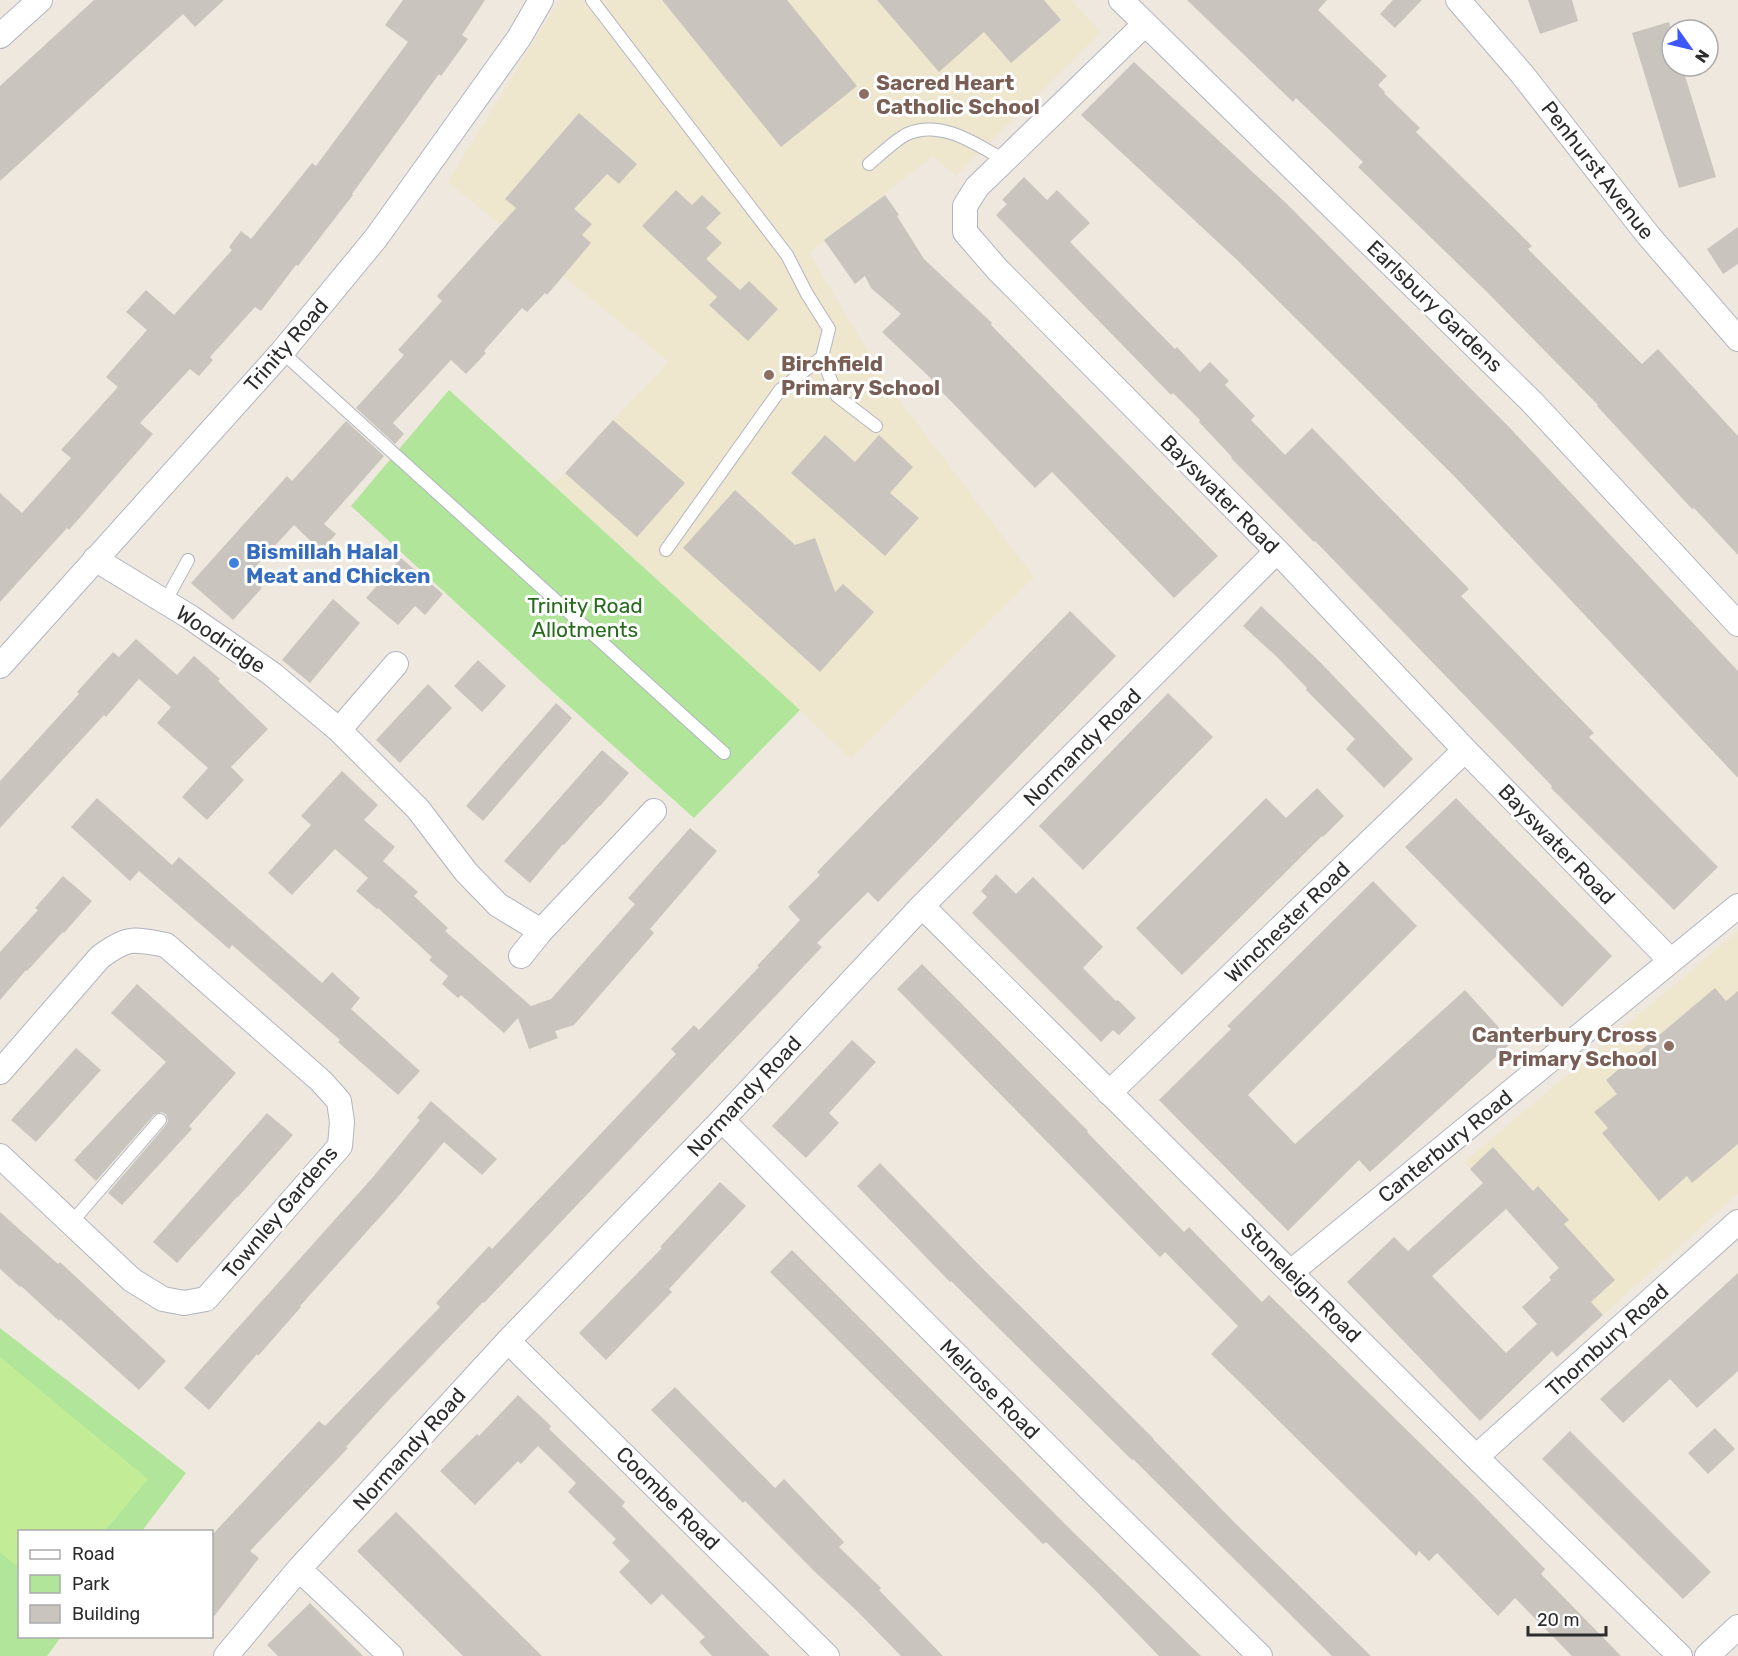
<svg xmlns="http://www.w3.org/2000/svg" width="1738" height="1656" font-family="Rubik,sans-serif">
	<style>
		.education { fill: #efe6ce }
		.green { fill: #b0e59a }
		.pitch { fill: #c3ec96 }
		.building { fill: #c9c5be; fill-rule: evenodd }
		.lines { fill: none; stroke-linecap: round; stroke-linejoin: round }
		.service-casing { stroke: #b2b4c0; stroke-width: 14 }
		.minor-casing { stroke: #b2b4c0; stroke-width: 26 }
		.service { stroke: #fff; stroke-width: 12 }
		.minor { stroke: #fff; stroke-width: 24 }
		.education-dot { fill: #8d6e63; stroke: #fff; stroke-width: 2 }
		.shop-dot { fill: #3f7fe0; stroke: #fff; stroke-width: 2 }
		.labels { text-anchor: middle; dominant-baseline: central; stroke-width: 6; stroke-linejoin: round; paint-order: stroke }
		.education-label { font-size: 21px; font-weight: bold; fill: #785e54; stroke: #fff; text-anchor: start }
		.street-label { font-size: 21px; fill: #2c2c2c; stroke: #fff }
		.shop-label { font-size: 21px; font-weight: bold; fill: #366cbe; stroke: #fff; text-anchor: start }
		.park-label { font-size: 21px; fill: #266c1a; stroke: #fff }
	</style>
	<rect width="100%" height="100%" fill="#eee8de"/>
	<path class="education" d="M 559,0 L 1071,0 L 1101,32 L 956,176 L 933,156 L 809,253 L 890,388 L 1034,577 L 851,759 L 800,710 L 553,484 L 565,473 L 613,420 L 669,362 L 448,182 Z
		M 1738,931 L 1738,1194 L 1603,1315 L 1464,1162 Z"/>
	<path class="green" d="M 449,390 L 800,710 L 694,818 L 543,683 L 351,506 Z
		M 0,1328 L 186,1473 L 142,1531 L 20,1532 L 20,1636 L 61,1637 L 47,1656 L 0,1656 Z"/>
	<path class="pitch" d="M 0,1357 L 148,1479 L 105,1531 L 20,1532 L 19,1568 L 0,1552 Z"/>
	<path class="building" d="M 94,0 L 224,0 L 195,27 L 183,14 L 0,181 L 0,86 Z
		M 403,0 L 485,0 L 462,35 L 468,39 L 441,76 L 439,74 L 352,194 L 353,195 L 298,266 L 296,265 L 261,311 L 255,307 L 210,357 L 213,360 L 199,376 L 190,369 L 140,423 L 153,434 L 69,530 L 67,528 L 0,602 L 0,493 L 22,513 L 71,458 L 61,450 L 118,387 L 106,377 L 147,330 L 126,312 L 146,290 L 174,315 L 232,250 L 229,247 L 241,231 L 251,239 L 312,163 L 316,166 L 408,42 L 385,25 Z
		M 662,0 L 787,0 L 857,86 L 781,147 Z
		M 877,0 L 1044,0 L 1061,20 L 1011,63 L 984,32 L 939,72 Z
		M 1187,0 L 1327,0 L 1318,10 L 1387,76 L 1378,85 L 1385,92 L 1384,93 L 1420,128 L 1416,132 L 1532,246 L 1528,249 L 1642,364 L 1658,349 L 1738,436 L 1738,555 L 1694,508 L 1692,509 L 1597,406 L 1598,405 L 1487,292 L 1358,167 L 1363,162 L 1296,98 L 1293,102 Z
		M 1393,0 L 1422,0 L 1395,28 L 1380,14 Z
		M 1528,0 L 1572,0 L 1578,21 L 1540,34 Z
		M 1669,22 L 1672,33 L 1672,66 L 1682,66 L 1716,177 L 1679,188 L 1632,33 Z
		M 1134,62 L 1285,202 L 1508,426 L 1738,671 L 1738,778 L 1455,477 L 1235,258 L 1081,115 Z
		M 579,113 L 637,164 L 619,184 L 607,174 L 574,209 L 592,224 L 582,235 L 591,243 L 547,295 L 545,293 L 527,312 L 522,308 L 484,351 L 486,353 L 466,374 L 451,360 L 393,423 L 404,434 L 395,444 L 356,408 L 404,355 L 398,350 L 442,301 L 437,296 L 516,208 L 505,199 Z
		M 1024,177 L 1047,200 L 1057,190 L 1090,223 L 1070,242 L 1175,349 L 1177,347 L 1200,372 L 1210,362 L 1229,381 L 1225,385 L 1255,416 L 1251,420 L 1285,455 L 1312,428 L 1469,589 L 1461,596 L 1594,733 L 1589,737 L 1718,867 L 1674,910 L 1551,788 L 1552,786 L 1315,541 L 1314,542 L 1231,458 L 1232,457 L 1199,422 L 1200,420 L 1173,393 L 1171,395 L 996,215 L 1007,204 L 1002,200 Z
		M 676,190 L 692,205 L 702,195 L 721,213 L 706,228 L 722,243 L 706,259 L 740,290 L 749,281 L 778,309 L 748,341 L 709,305 L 717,297 L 642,226 Z
		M 885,195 L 899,215 L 897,216 L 924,259 L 992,323 L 991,325 L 1218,556 L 1174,598 L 1052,472 L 1035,488 L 940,390 L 942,389 L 882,332 L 901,314 L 871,288 L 865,276 L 855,284 L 824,240 Z
		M 1738,227 L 1738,264 L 1723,274 L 1707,249 Z
		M 613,420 L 685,483 L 637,537 L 565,473 Z
		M 346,421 L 384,456 L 324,524 L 336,534 L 321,551 L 294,525 L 248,575 L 262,588 L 233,620 L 191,583 L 287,476 L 292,481 Z
		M 825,435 L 855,462 L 879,435 L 913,467 L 890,493 L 919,518 L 885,556 L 791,473 Z
		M 735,490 L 795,545 L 815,538 L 835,592 L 843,584 L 874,612 L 820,672 L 683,548 Z
		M 401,558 L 443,594 L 425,615 L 415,606 L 398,625 L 366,598 Z
		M 333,599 L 360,623 L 310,683 L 282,660 Z
		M 1261,606 L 1320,662 L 1413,759 L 1384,788 L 1346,749 L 1355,739 L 1306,690 L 1307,688 L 1277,657 L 1243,626 Z
		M 1070,611 L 1116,656 L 878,902 L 868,892 L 817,943 L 822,947 L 484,1303 L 483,1302 L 387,1402 L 346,1447 L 348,1448 L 250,1551 L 259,1558 L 212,1619 L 212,1535 L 319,1421 L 325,1426 L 440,1307 L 436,1303 L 489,1246 L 492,1249 L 676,1054 L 671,1049 L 694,1025 L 699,1030 L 759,967 L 757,966 L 800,920 L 788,907 L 820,875 L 817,872 Z
		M 136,639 L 177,675 L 194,656 L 220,679 L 218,681 L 268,729 L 231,767 L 244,780 L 207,820 L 182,797 L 208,768 L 157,723 L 171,707 L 139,679 L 106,717 L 104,715 L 0,828 L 0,781 L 79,694 L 77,692 L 113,652 L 119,657 Z
		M 478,660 L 506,686 L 482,712 L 454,686 Z
		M 428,684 L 452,708 L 400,763 L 376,740 Z
		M 1168,693 L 1213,737 L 1083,870 L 1039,826 Z
		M 556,703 L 572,718 L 483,821 L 466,806 Z
		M 602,750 L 629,773 L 600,806 L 599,806 L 564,845 L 563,844 L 530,883 L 504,861 Z
		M 342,771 L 378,805 L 364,820 L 395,847 L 383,861 L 418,892 L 414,896 L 448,928 L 445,931 L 531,1006 L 551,999 L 635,904 L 628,898 L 690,828 L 717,851 L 650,929 L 654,933 L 574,1025 L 555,1031 L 558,1038 L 529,1049 L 518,1018 L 504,1033 L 461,995 L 458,998 L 442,984 L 448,976 L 429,960 L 432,957 L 378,908 L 377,909 L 356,891 L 368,878 L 335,849 L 292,895 L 268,873 L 311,825 L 301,816 Z
		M 1317,788 L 1344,816 L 1323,837 L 1322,836 L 1182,975 L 1136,928 L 1266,798 L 1286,818 Z
		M 97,798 L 172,865 L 179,857 L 322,983 L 332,972 L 360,998 L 351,1009 L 420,1071 L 398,1095 L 338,1042 L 340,1040 L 232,945 L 229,949 L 139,871 L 130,881 L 71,827 Z
		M 1456,798 L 1612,956 L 1562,1007 L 1405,847 Z
		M 996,874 L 1016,894 L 1033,877 L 1103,947 L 1083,968 L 1116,1001 L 1118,1000 L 1136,1018 L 1119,1035 L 1113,1030 L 1101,1042 L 972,913 L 987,897 L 981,891 Z
		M 63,876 L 92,901 L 64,933 L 63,932 L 27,971 L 26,970 L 0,1000 L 0,952 L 38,910 L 35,908 Z
		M 1373,881 L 1417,926 L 1248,1095 L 1295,1144 L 1465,990 L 1512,1042 L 1370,1172 L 1359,1160 L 1288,1231 L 1159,1100 L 1231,1029 L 1227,1026 Z
		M 922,964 L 1088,1131 L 1087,1132 L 1184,1232 L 1189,1227 L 1262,1302 L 1269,1295 L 1475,1497 L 1545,1569 L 1541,1574 L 1621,1656 L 1572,1656 L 1515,1598 L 1498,1616 L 1437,1553 L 1429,1561 L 1419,1551 L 1416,1556 L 1211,1354 L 1238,1326 L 1165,1252 L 1160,1257 L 897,989 Z
		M 137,984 L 236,1073 L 189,1126 L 192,1129 L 122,1205 L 108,1193 L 166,1125 L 168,1121 L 166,1114 L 161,1112 L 154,1115 L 96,1181 L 74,1160 L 166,1062 L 111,1013 Z
		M 1715,988 L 1726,1001 L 1738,991 L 1738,1144 L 1692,1183 L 1687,1176 L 1659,1201 L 1602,1133 L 1608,1128 L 1594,1112 L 1617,1094 L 1606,1080 Z
		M 852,1040 L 876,1062 L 829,1113 L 839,1123 L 806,1158 L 772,1126 Z
		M 76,1048 L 101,1070 L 36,1142 L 11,1120 Z
		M 431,1101 L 497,1159 L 482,1175 L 444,1142 L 397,1198 L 300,1306 L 301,1307 L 258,1356 L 257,1354 L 209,1410 L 184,1388 L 373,1177 L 420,1120 L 417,1118 Z
		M 267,1113 L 293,1135 L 238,1197 L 237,1197 L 177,1263 L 153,1242 Z
		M 1493,1147 L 1533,1191 L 1538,1186 L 1569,1220 L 1564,1224 L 1615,1280 L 1591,1302 L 1603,1315 L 1557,1357 L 1552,1351 L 1480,1421 L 1347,1282 L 1394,1237 L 1408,1251 L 1483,1183 L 1470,1169 ZM 1506,1209 L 1559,1268 L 1549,1277 L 1551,1280 L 1522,1307 L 1537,1324 L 1506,1353 L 1432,1276 Z
		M 880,1163 L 982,1268 L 1154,1439 L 1153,1439 L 1234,1522 L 1371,1656 L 1332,1656 L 1133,1459 L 1132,1460 L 951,1281 L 950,1282 L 857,1186 Z
		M 720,1182 L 746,1206 L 669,1289 L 672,1292 L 606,1360 L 579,1333 L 662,1248 L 660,1247 Z
		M 0,1212 L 58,1264 L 60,1262 L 166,1361 L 139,1390 L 60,1319 L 59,1321 L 21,1286 L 20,1287 L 0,1269 Z
		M 792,1250 L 1073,1532 L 1201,1656 L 1159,1656 L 1095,1590 L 1046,1542 L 1043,1544 L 870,1372 L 770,1272 Z
		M 1738,1273 L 1738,1371 L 1697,1408 L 1670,1379 L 1623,1423 L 1600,1399 Z
		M 675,1387 L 775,1488 L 784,1479 L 844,1542 L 839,1547 L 881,1588 L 879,1590 L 943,1656 L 901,1656 L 858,1612 L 814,1571 L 745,1501 L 743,1503 L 651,1410 Z
		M 518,1395 L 551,1426 L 549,1429 L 625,1502 L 622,1506 L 770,1656 L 712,1656 L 699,1642 L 705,1637 L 662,1594 L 651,1605 L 619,1572 L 630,1561 L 612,1543 L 616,1539 L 568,1492 L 576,1483 L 538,1446 L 521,1464 L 518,1461 L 475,1505 L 440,1471 L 477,1434 L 479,1436 Z
		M 1715,1428 L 1735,1449 L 1708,1474 L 1688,1453 Z
		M 1570,1431 L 1711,1572 L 1683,1599 L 1542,1459 Z
		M 396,1512 L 542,1656 L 463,1656 L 357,1551 Z
		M 310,1603 L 363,1656 L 278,1656 L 267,1645 Z"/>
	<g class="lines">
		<defs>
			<path id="service" d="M 592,0 L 787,255 L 807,294 L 829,329 L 822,357 L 837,396 L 876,426
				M 869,164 C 880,155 895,140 907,134 C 941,119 976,144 1004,160
				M 282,352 L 724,753
				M 666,550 L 780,390 L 822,357
				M 165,602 L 188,560
				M 71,1223 L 160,1120"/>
			<path id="minor" d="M 1121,0 L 1532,402 L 1738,624
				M 1458,0 L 1522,74 L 1648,235 L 1738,339
				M 1145,24 L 977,187 L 965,206 L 965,232 L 997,269 L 1277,551 L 1465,750 L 1671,961
				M 0,36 L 40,0
				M 95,559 L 190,617 L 272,674 L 339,730 L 418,809 L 466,872 L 498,905 L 541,931 L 654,811
				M 0,666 L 282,352 L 376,238 L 519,38 L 541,0
				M 339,730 L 396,664
				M 922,906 L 1476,1457 L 1680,1656
				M 521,956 L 541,931
				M 0,1072 L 100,957 C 128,936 133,939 166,945 L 321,1081 L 339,1101 L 342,1122 L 340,1146 L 206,1299 L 184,1303 L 163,1299 L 132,1280 L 0,1156
				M 1109,1093 L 1465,750
				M 722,1120 L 1091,1490 L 1260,1656
				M 1291,1272 L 1738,906
				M 508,1341 L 827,1656
				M 1476,1457 L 1738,1222
				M 299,1569 L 391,1656
				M 226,1656 L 299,1569 L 508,1341 L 722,1120 L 922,906 L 1277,551
				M 1707,1656 L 1738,1627"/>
		</defs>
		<use href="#service" class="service-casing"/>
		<use href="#minor" class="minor-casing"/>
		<use href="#service" class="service"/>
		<use href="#minor" class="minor"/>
	</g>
	<g class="education-dot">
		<circle cx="864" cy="94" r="6"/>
		<circle cx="769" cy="375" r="6"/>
		<circle cx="1669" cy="1046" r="6"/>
	</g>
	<circle class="shop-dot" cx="234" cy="563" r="6"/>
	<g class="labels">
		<g class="education-label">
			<text x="876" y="82">Sacred Heart<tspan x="876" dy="24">Catholic School</tspan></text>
			<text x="781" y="363">Birchfield<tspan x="781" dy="24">Primary School</tspan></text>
			<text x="1657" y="1034" text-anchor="end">Canterbury Cross<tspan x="1657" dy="24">Primary School</tspan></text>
		</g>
		<g class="street-label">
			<text transform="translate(1598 170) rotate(52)">Penhurst Avenue</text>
			<text transform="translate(1435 306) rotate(44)">Earlsbury Gardens</text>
			<text transform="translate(286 345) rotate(-49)">Trinity Road</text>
			<text transform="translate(1220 494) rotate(45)">Bayswater Road</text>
			<text transform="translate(221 639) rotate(34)">Woodridge</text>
			<text transform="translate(1082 747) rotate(-45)">Normandy Road</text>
			<text transform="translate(1557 844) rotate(46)">Bayswater Road</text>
			<text transform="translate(1287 922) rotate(-44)">Winchester Road</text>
			<text transform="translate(744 1096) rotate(-47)">Normandy Road</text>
			<text transform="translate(1445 1146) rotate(-39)">Canterbury Road</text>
			<text transform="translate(280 1212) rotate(-50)">Townley Gardens</text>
			<text transform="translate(1301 1282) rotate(45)">Stoneleigh Road</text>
			<text transform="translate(1607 1340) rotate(-42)">Thornbury Road</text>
			<text transform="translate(990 1389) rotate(45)">Melrose Road</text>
			<text transform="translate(409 1449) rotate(-48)">Normandy Road</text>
			<text transform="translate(668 1498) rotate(45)">Coombe Road</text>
		</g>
		<g class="shop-label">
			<text x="246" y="551">Bismillah Halal<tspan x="246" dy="24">Meat and Chicken</tspan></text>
		</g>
		<g class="park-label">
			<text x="585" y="605">Trinity Road<tspan x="585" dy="24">Allotments</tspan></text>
		</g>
	</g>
	<rect x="18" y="1530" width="195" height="108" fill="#ffffff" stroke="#ababab" stroke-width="1.5"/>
	<rect x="30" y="1550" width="30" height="9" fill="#ffffff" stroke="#ababab" stroke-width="1.5"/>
	<text x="72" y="1560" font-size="18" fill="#2c2c2c">Road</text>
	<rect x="30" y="1575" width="30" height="18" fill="#b0e59a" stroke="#ababab" stroke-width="1.5"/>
	<text x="72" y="1590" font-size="18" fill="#2c2c2c">Park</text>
	<rect x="30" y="1605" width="30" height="18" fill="#c9c5be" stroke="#ababab" stroke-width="1.5"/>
	<text x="72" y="1620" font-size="18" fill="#2c2c2c">Building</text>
	<g transform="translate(1690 48) rotate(124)"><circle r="28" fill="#ffffff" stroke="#ababab" stroke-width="1.5"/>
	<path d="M0-4.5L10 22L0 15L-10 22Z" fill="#3d57fc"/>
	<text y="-9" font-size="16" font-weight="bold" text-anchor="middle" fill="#2c2c2c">N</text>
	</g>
	<path d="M1528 1626v9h78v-9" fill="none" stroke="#2c2c2c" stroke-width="3"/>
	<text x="1537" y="1626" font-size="18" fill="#2c2c2c" stroke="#ffffff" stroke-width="4.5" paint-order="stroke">20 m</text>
</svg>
